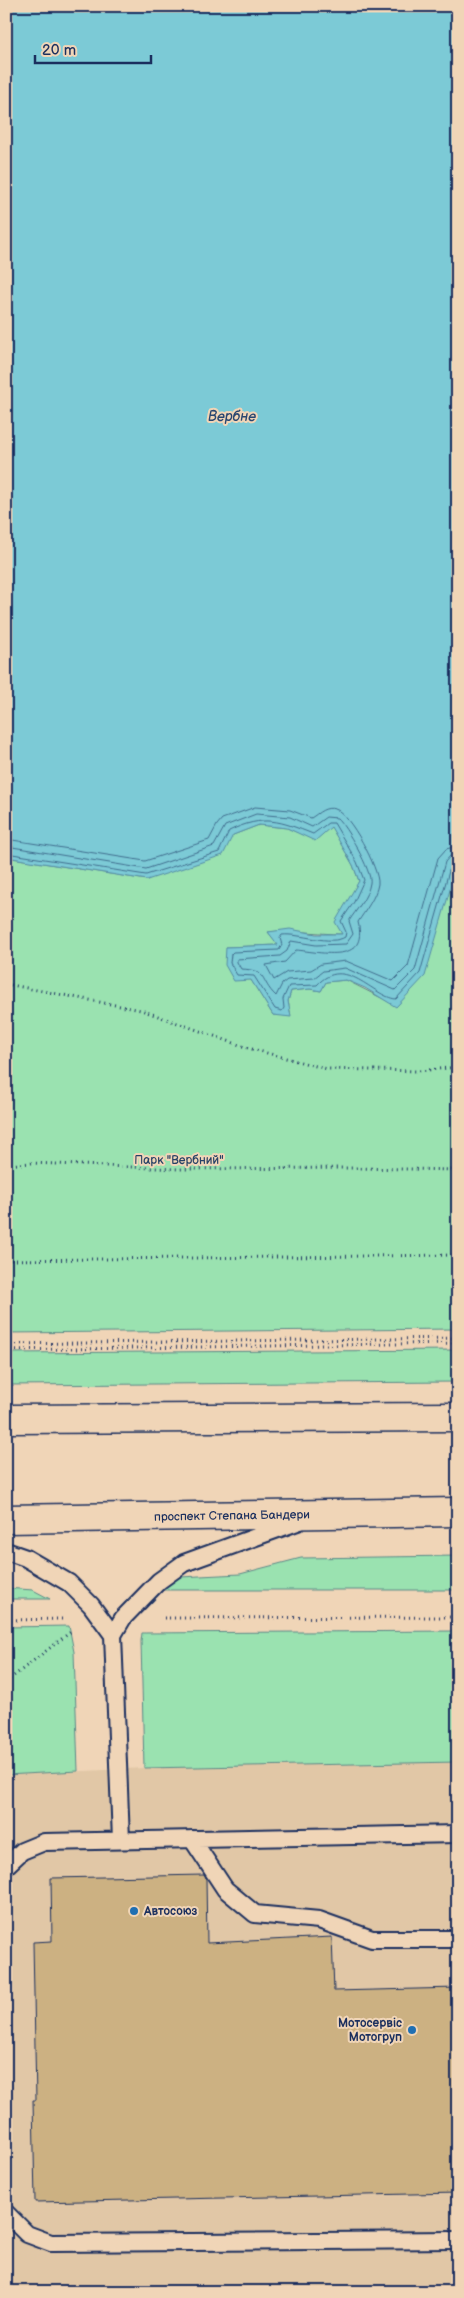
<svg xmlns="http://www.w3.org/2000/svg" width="464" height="2298" font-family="'Balsamiq Sans',sans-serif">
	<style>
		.built { fill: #e1c7a6 }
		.green { fill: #9ae2b0; stroke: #5a8887 }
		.water { fill: #7bcad6; stroke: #558ca6 }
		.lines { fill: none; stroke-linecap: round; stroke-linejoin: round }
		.shore { stroke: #416d8e; stroke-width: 1 }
		.building { fill: #ccb182; stroke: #1b2f5e }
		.service-casing { stroke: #1b2f5e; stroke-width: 20 }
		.primary-casing { stroke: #1b2f5e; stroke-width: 31 }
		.path { stroke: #1b2f5e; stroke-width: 3; stroke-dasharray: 1 4; stroke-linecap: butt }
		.service { stroke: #f0d5b7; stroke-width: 16 }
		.primary { stroke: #f0d5b7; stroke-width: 28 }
		.poi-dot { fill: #1f6fb2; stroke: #f0d5b7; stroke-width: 2 }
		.labels { text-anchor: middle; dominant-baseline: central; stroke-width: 4; stroke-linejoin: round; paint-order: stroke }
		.park-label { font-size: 12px; fill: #284166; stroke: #f0d5b7 }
		.street-label { font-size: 12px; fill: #1b2f5e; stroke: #f0d5b7 }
		.poi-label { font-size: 12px; font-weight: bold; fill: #1b2f5e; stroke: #f0d5b7; text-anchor: start }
		.water-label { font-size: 14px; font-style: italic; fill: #294670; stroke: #f0d5b7 }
	</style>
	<rect width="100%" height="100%" fill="#f0d5b7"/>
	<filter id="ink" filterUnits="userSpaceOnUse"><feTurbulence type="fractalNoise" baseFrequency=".02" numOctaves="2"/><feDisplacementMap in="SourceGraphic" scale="10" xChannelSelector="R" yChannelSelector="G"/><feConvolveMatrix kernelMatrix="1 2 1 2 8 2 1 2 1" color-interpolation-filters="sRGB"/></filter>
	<g filter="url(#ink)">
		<path class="built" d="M 458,1762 L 458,2292 L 6,2292 L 6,1775 L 144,1768 Z"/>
		<path class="green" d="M 259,825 L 287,828 L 315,840 L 331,826 L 353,865 L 359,881 L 350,900 L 342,934 C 316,934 294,929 268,932 L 279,945 L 226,947 L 251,980 L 273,1015 L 291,1016 L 288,1001 L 291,991 L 310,989 L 321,991 L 326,982 L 346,980 L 397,1006 L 409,991 L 458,862 L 458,1329 L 6,1333 L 6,857 L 147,880 L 233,835 Z
			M 458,1350 L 458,1382 L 6,1385 L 6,1353 Z
			M 458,1556 L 458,1590 L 160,1590 L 167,1583 L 180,1577 L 240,1574 L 301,1558 Z
			M 6,1588 L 33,1590 L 50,1599 L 6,1599 Z
			M 69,1626 L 74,1652 L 78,1771 L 6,1775 L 6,1627 Z
			M 458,1631 L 458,1762 L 144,1768 L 141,1641 L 142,1633 Z"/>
		<path class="water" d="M 6,6 L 458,6 L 458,862 L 425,976 L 396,1007 L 365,988 L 346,980 L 326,982 L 321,991 L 310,989 L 291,991 L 288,1001 L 291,1017 L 273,1015 L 251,980 L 234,981 L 225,965 L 226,947 L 278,945 L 268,932 L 290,929 L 316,934 L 342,934 L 335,922 L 359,881 L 353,865 L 331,827 L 315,841 L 287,828 L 259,825 L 233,835 L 223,855 L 147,880 L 6,857 Z"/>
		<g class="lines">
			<path class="shore" d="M 6,839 L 145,861 L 209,840 L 217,825 L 222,819 L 255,807 L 290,810 L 311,818 C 319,813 325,806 335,809 C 349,812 380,870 378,884 C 376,897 365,911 358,922 C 369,965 321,952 296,950 L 285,962 L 266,965 L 274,980 L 287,972 L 311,970 L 321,964 L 346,961 L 393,981 L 408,966 L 438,858 L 446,849 L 458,846
				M 6,846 L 146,869 L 214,846 L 225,826 L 256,814 L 290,817 L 312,827 L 326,817 L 337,818 C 345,825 373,872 370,883 C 368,897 356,910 349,921 L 353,934 L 346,944 L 316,945 L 291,941 L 287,951 L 280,956 L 237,959 L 237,962 L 241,969 C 269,970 259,980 276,996 L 282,984 L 287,980 L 314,978 L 323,971 L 345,968 L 395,990 L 415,970 L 445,862 L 450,856 L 458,854
				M 6,853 L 146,875 L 219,852 L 229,831 C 264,814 280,821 313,834 L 328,823 L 334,823 L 357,862 L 364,880 L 354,902 L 341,921 L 346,932 L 345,937 C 331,946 299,933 282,935 L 280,938 L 282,945 L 279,950 L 233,952 L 231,954 L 230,963 L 237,975 L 254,976 L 275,1009 L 282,1011 L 284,1008 L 283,999 L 289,986 L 317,985 C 345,954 373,997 396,999 L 420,973 L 451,864 L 458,860"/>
		</g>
		<path class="building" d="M 204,1875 L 206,1879 L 207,1943 L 332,1937 L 334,1991 L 458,1988 L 458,2193 L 35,2202 L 33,2100 L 36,2100 L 33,1942 L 52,1941 L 51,1878 Z"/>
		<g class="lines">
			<defs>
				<path id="service" d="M 6,1551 L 26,1558 L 69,1583 L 91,1605 L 113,1635 L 121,1840
					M 113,1635 L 123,1618 L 159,1581 L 184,1563 L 300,1521
					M 192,1839 L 225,1889 L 255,1914 L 319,1920 L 372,1939 L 458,1939
					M 6,1866 L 22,1851 L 44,1842 L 458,1834
					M 6,2213 L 27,2234 L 51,2243 L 458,2240"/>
				<g id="primary">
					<path d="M 6,1419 L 458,1417"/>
					<path id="s1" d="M 6,1519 L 458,1512"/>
				</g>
			</defs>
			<use href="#service" class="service-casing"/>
			<use href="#primary" class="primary-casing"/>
			<path class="path" d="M 6,984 L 141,1010 L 248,1048 L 327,1069 L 418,1071 L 458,1067
				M 6,1165 L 31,1163 L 179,1169 L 356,1168 L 458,1170
				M 6,1260 L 458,1255
				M 6,1344 L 458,1338
				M 6,1350 L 458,1343
				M 164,1618 L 458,1617
				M 6,1620 L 63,1619
				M 6,1682 L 73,1630"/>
			<use href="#service" class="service"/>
			<use href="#primary" class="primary"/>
		</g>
	</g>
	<g class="poi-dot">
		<circle cx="134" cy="1911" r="5"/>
		<circle cx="412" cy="2030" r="5"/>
	</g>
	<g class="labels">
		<g class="park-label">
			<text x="179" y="1160">Парк "Вербний"</text>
		</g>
		<g class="street-label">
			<text stroke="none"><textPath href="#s1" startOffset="226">проспект Степана Бандери</textPath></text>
		</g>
		<g class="poi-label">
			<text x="144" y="1911">Автосоюз</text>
			<text x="402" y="2023" text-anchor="end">Мотосервіс<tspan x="402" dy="14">Мотогруп</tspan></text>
		</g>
		<g class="water-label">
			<text x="232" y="416">Вербне</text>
		</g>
	</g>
	<rect width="464" height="2298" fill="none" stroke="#f0d5b7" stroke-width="25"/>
	<rect x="12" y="12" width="439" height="2273" fill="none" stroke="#1b2f5e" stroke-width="2" filter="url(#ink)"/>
	<path d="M35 55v8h116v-8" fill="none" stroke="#1b2f5e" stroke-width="2.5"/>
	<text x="42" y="55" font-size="15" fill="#1b2f5e" stroke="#f0d5b7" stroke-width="4" paint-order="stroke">20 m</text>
</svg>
